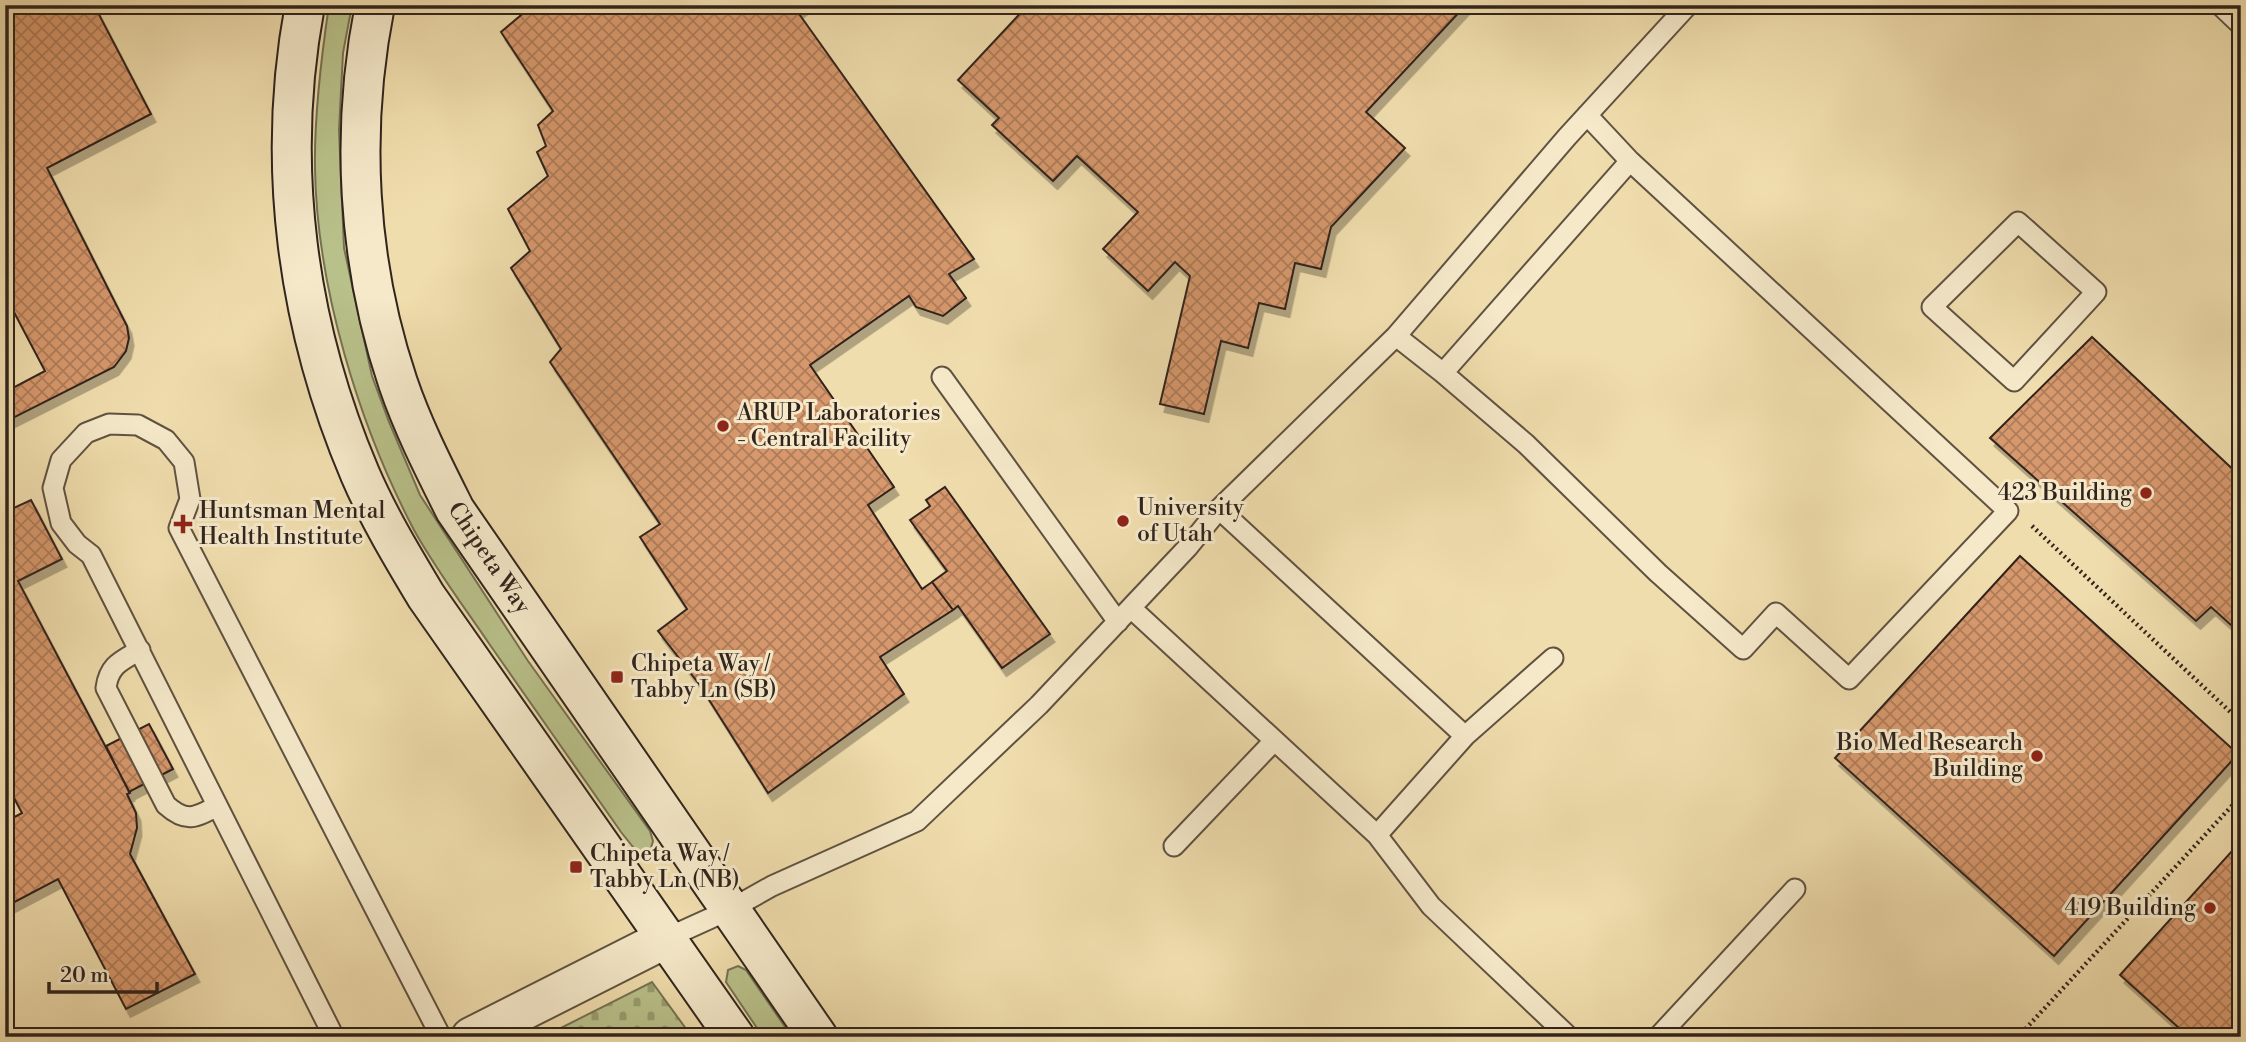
<svg xmlns="http://www.w3.org/2000/svg" width="2246" height="1042" font-family="'Libre Bodoni',serif">
	<style>
		.grass { fill: #b9c18a; stroke: #747254; stroke-width: 2 }
		.cemetery { fill: url(#cemetery-stones); stroke: #747254; stroke-width: 2 }
		.building { fill: url(#building-cross-hatch); stroke: #30241d; stroke-width: 2; filter: url(#shadow) }
		.lines { fill: none; stroke-linecap: round; stroke-linejoin: round }
		.lane-casing { stroke: #605241; stroke-width: 23 }
		.street-casing { stroke: #605241; stroke-width: 42 }
		.secondary-casing { stroke: #30241d; stroke-width: 42 }
		.path { stroke: #30241d; stroke-width: 4.5; stroke-dasharray: 2 3.5; stroke-linecap: butt }
		.lane { stroke: #f5e9ca; stroke-width: 19 }
		.street { stroke: #f5e9ca; stroke-width: 38 }
		.secondary { stroke: #f5e9ca; stroke-width: 38 }
		.poi-dot { fill: #8f2418; stroke: #f5e9ca; stroke-width: 2.5 }
		.labels { text-anchor: middle; dominant-baseline: central; stroke-width: 6; stroke-linejoin: round; paint-order: stroke }
		.poi-label { font-size: 23px; fill: #30241d; stroke: #f5e9ca; text-anchor: start }
		.street-label { font-size: 23px; fill: #30241d; stroke: #f5e9ca }
	</style>
	<defs>
		<pattern id="cemetery-stones" width="16" height="16" patternUnits="userSpaceOnUse" patternTransform="scale(1.75)"><rect width="16" height="16" fill="#b9c18a"/><path d="M2 7V4a2 2 0 0 1 4 0v3zM10 15v-3a2 2 0 0 1 4 0v3z" fill="#979d70"/></pattern>
		<pattern id="building-cross-hatch" width="8" height="8" patternUnits="userSpaceOnUse" patternTransform="scale(1.75)"><rect width="8" height="8" fill="#d6986c"/><path d="M0 0l8 8M0 8l8-8" fill="none" stroke="#ae7c58"/></pattern>
		<filter id="shadow"><feDropShadow dx="4.5" dy="8" stdDeviation="0" flood-color="#0004"/></filter>
	</defs>
	<rect width="100%" height="100%" fill="#f0ddad"/>
	<filter id="stains"><feTurbulence type="fractalNoise" baseFrequency=".00286" numOctaves="4"/><feColorMatrix values="0 0 0 0 .2 0 0 0 0 .09 0 0 0 0 .02 0 0 0 .5 -.17"/></filter>
	<radialGradient id="worn" r=".72"><stop offset=".6" stop-color="#630" stop-opacity="0"/><stop offset="1" stop-color="#630" stop-opacity=".3"/></radialGradient>
	<path class="grass" d="M 329,5 L 352,5 L 343,53 L 339,130 L 344,248 L 372,376 L 389,422 L 420,495 L 528,661 L 650,831 L 653,841 L 651,848 L 645,852 L 637,852 L 621,832 C 577,770 534,707 490,645 C 465,608 436,570 414,530 C 359,425 317,288 315,169 C 314,115 321,59 329,5 Z
		M 738,966 L 746,970 L 792,1037 L 763,1037 L 726,982 L 728,970 Z"/>
	<path class="cemetery" d="M 652,982 L 692,1037 L 543,1037 Z"/>
	<path class="building" d="M 5,5 L 94,5 L 151,114 L 47,168 L 127,326 L 129,338 L 126,351 L 114,367 L 5,422 L 5,392 L 45,371 L 5,295 Z
		M 533,5 L 805,5 L 797,11 L 974,259 L 949,274 L 966,298 L 943,316 L 916,307 L 909,296 L 810,365 L 894,487 L 868,505 L 922,589 L 932,582 L 953,610 L 880,657 L 904,694 L 768,793 L 699,684 L 658,631 L 687,609 L 640,537 L 660,524 L 550,362 L 561,349 L 511,268 L 530,251 L 508,209 L 548,176 L 537,152 L 546,146 L 538,125 L 553,111 L 501,32 Z
		M 1028,5 L 1466,5 L 1366,112 L 1405,148 L 1331,227 L 1321,269 L 1295,263 L 1285,309 L 1259,303 L 1248,348 L 1221,341 L 1204,414 L 1160,404 L 1190,276 L 1175,262 L 1148,291 L 1103,249 L 1138,212 L 1077,156 L 1053,181 L 992,125 L 999,118 L 958,80 Z
		M 2092,337 L 2241,477 L 2241,634 L 2211,607 L 2196,621 L 1990,438 Z
		M 945,487 L 1050,634 L 1002,668 L 958,606 L 953,610 L 932,582 L 947,571 L 910,520 L 930,506 L 926,500 Z
		M 31,500 L 62,559 L 18,581 L 130,793 L 127,794 L 136,813 L 137,828 L 130,854 L 195,974 L 126,1009 L 58,879 L 5,907 L 5,822 L 22,813 L 5,781 L 5,512 Z
		M 2020,556 L 2238,754 L 2054,956 L 1835,758 Z
		M 149,724 L 173,769 L 129,792 L 106,746 Z
		M 2241,841 L 2241,1037 L 2189,1037 L 2120,975 Z"/>
	<g class="lines">
		<defs>
			<path id="lane" d="M 2220,5 L 2241,25
				M 1587,115 L 1630,161
				M 2018,222 L 2096,292 L 2014,381 L 1932,307 Z
				M 1396,336 L 1443,373 L 1630,161 L 2008,511 L 1849,679 L 1776,613 L 1743,649 L 1658,573 L 1526,444 L 1443,373
				M 942,377 L 1118,622
				M 1219,509 L 1465,736
				M 1131,608 L 1377,835 L 1431,906 L 1569,1037
				M 140,650 C 121,661 109,665 106,688 L 166,805 C 186,823 195,818 217,806
				M 1377,835 L 1465,736 L 1553,658
				M 1174,846 L 1274,741
				M 667,938 L 731,909 L 772,886 L 917,821 L 1039,705 L 1188,547 L 1219,509 L 1396,336 L 1567,137 L 1688,5
				M 334,1037 L 91,555 L 77,544 L 61,523 L 53,488 L 61,460 L 86,433 L 109,424 L 138,425 L 166,440 L 184,462 L 190,499 L 179,528 L 441,1037
				M 1658,1037 L 1795,889"/>
			<path id="street" d="M 471,1037 L 667,938"/>
			<path id="secondary" d="M 305,5 C 275,164 297,326 360,474 C 378,516 402,556 426,596 L 735,1037
				M 375,5 C 350,130 357,262 398,383 C 413,427 434,468 455,510 L 818,1037"/>
		</defs>
		<use href="#lane" class="lane-casing"/>
		<use href="#street" class="street-casing"/>
		<use href="#secondary" class="secondary-casing"/>
		<path class="path" d="M 2032,526 L 2241,722
			M 2018,1037 L 2241,796"/>
		<use href="#lane" class="lane"/>
		<use href="#street" class="street"/>
		<use href="#secondary" class="secondary"/>
	</g>
	<g class="poi-dot">
		<circle cx="723" cy="426" r="7"/>
		<circle cx="2146" cy="493" r="7"/>
		<circle cx="1123" cy="521" r="7"/>
		<path d="M179.5 513.5h7v7h7v7h-7v7h-7v-7h-7v-7h7z"/>
		<rect x="610" y="670" width="14" height="14" rx="3.5"/>
		<circle cx="2037" cy="756" r="7"/>
		<rect x="569" y="860" width="14" height="14" rx="3.5"/>
		<circle cx="2210" cy="908" r="7"/>
	</g>
	<g class="labels">
		<g class="poi-label">
			<text x="737" y="413">ARUP Laboratories<tspan x="737" dy="26">- Central Facility</tspan></text>
			<text x="2132" y="493" text-anchor="end">423 Building</text>
			<text x="1137" y="508">University<tspan x="1137" dy="26">of Utah</tspan></text>
			<text x="199" y="511">Huntsman Mental<tspan x="199" dy="26">Health Institute</tspan></text>
			<text x="631" y="664">Chipeta Way /<tspan x="631" dy="26">Tabby Ln (SB)</tspan></text>
			<text x="2023" y="743" text-anchor="end">Bio Med Research<tspan x="2023" dy="26">Building</tspan></text>
			<text x="590" y="854">Chipeta Way /<tspan x="590" dy="26">Tabby Ln (NB)</tspan></text>
			<text x="2196" y="908" text-anchor="end">419 Building</text>
		</g>
		<g class="street-label">
			<text transform="translate(489 558) rotate(56)">Chipeta Way</text>
		</g>
	</g>
	<rect width="2246" height="1042" fill="none" stroke="#f0ddad" stroke-width="28"/>
	<rect x="7" y="7" width="2232" height="1028" fill="none" stroke="#30241d" stroke-width="3.5"/>
	<rect x="14" y="14" width="2218" height="1014" fill="none" stroke="#30241d" stroke-width="2"/>
	<path d="M49 982v10h108v-10" fill="none" stroke="#30241d" stroke-width="3.5"/>
	<text x="60" y="982" font-size="21" fill="#30241d" stroke="#f5e9ca" stroke-width="5" paint-order="stroke">20 m</text>
	<rect width="100%" height="100%" filter="url(#stains)"/>
	<rect width="100%" height="100%" fill="url(#worn)"/>
</svg>
